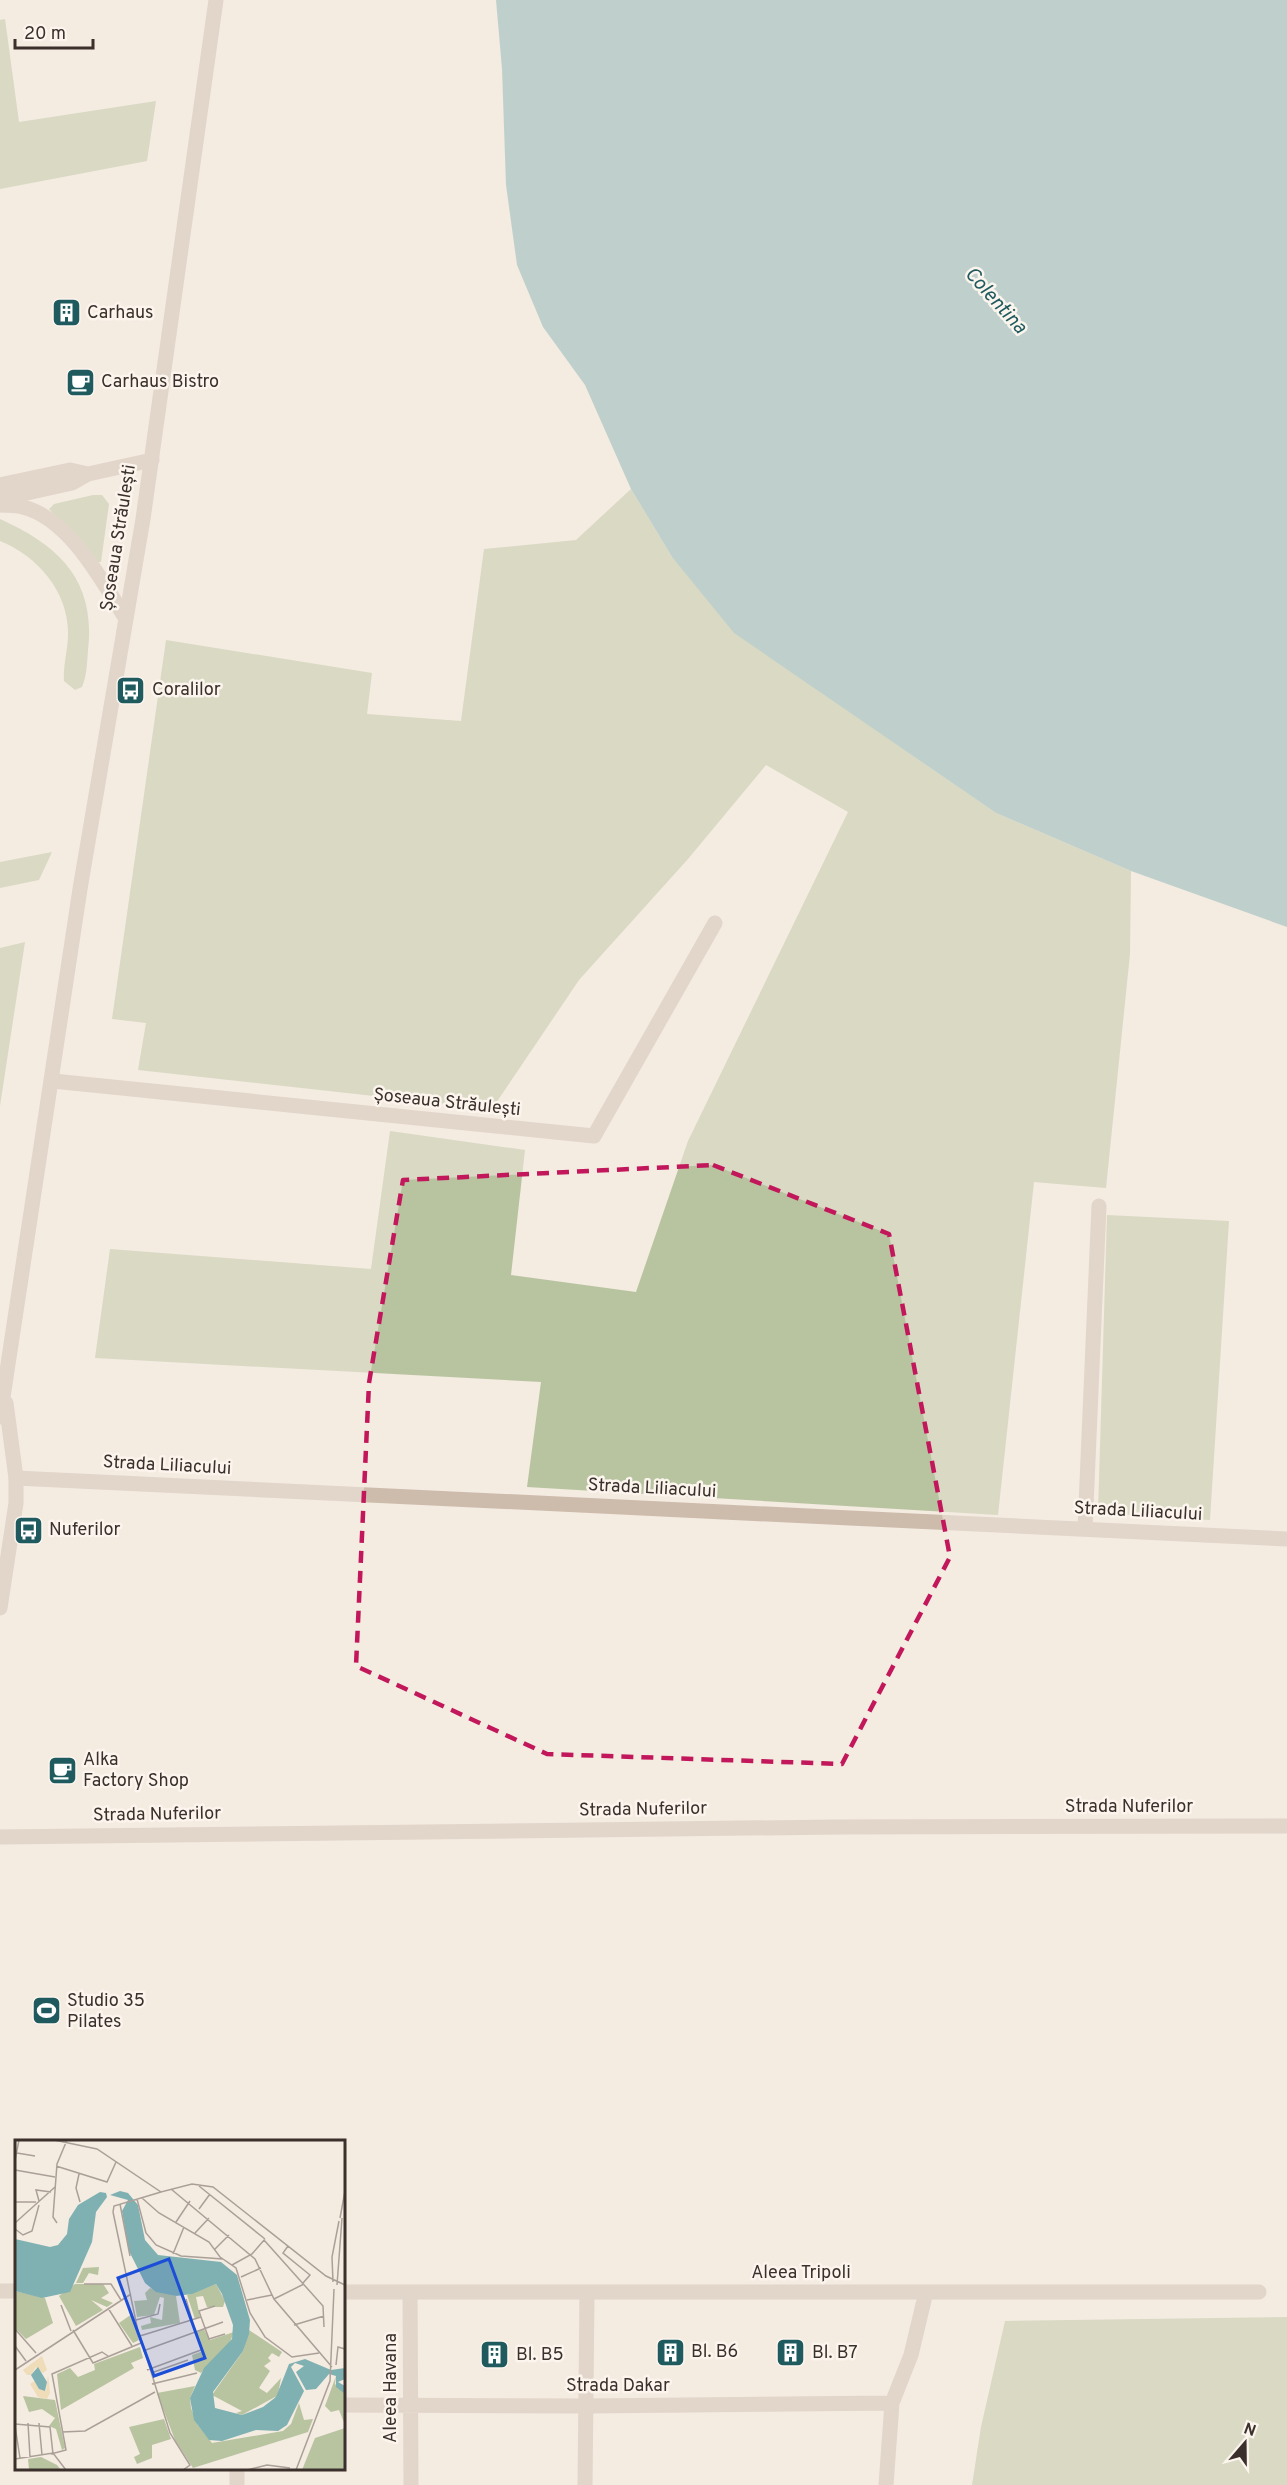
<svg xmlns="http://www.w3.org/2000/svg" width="1287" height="2485" font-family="Overpass,sans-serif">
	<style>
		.green { fill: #b8c4a0 }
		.water { fill: #7fb0b2 }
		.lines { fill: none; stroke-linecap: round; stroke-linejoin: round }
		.minor { stroke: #cdbbac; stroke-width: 15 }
		.tertiary { stroke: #cdbbac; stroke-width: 15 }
		.marked { fill: none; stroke: #c2185b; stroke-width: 4.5; stroke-dasharray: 12 8; stroke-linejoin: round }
		.labels { text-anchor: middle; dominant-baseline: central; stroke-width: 5; stroke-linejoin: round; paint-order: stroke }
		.poi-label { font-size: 18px; fill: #3b302b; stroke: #fbf5ee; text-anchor: start }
		.street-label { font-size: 18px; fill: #3b302b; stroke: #fbf5ee }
		.water-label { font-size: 20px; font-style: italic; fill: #1f5a5e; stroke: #fbf5ee }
		.inset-road { fill: none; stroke: #aaa098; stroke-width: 1.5 }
		.view { fill: #1d4ed8; fill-opacity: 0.15; stroke: #1d4ed8; stroke-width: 3 }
		.inset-edge { fill: none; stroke: #3b302b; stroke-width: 3 }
	</style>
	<rect width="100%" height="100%" fill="#f4ebe1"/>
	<path class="green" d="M 5,19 L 19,122 L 156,101 L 147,161 L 0,189 L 0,20 Z
		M 631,489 L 672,557 L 825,695 L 996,813 L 1131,871 L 1130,954 L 1106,1188 L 1034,1182 L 998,1515 L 527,1487 L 541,1382 L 95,1358 L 110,1249 L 371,1269 L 390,1131 L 525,1150 L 511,1275 L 636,1292 L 688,1141 L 848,812 L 766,765 L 688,859 L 579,980 L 492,1109 L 138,1070 L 146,1023 L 112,1019 L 166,640 L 372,673 L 367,714 L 461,721 L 484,549 L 576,540 Z
		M 93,495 L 102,495 L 109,504 L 101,562 L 98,562 L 49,509 L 54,504 Z
		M 0,519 C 60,546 96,581 88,650 C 87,663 87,675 82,687 L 75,690 L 64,681 C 63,665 68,650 68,634 C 69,593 38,556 0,541 Z
		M 52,852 L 39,880 L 0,888 L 0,862 Z
		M 25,942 L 0,1106 L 0,948 Z
		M 1107,1215 L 1229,1221 L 1210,1520 L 1098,1513 Z
		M 1287,2317 L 1287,2485 L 972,2485 L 981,2427 L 1005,2321 Z"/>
	<path class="water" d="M 496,0 L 1287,0 L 1287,927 L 1131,871 L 996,813 L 734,633 L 672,557 L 631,489 L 585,385 L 543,327 L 517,265 L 506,185 L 502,69 Z"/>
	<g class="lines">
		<path class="minor" d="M 53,1081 L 594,1136 L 715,923
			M 16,1478 L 1287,1539
			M 1085,1529 L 1099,1206
			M 0,1837 L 837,1827 L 1287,1826
			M 0,2291 L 16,2291
			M 344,2292 L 1259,2292
			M 410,2292 L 411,2485
			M 344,2405 L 587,2406 L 892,2403
			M 237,2468 L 237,2485
			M 585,2485 L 587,2292
			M 886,2485 L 892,2403 L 911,2355 L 926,2292"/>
		<path class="tertiary" d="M 0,485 L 70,470 L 88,474
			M 0,499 L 72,483 L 88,474 L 152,460
			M 0,505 C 7,505 16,505 23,507 C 70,519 102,581 126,619
			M 0,1417 L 80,889 L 143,519 L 216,0
			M 0,1608 L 16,1503 L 16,1478 L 6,1403"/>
	</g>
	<path d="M0 0H1287V2485H0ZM 713,1165 L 889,1234 L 950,1557 L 842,1764 L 547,1754 L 356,1666 L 369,1383 L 403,1180 Z" fill="#f4ebe1" fill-opacity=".55" fill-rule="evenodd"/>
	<path class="marked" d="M 713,1165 L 889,1234 L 950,1557 L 842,1764 L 547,1754 L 356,1666 L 369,1383 L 403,1180 Z"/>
	<defs>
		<symbol id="building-square" viewBox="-11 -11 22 22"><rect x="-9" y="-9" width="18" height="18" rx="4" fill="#1f5a5e" stroke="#fbf5ee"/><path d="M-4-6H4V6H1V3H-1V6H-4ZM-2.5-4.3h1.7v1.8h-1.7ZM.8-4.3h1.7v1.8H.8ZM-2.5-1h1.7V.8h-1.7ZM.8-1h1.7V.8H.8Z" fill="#fff"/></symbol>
		<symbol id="cafe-square" viewBox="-11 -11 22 22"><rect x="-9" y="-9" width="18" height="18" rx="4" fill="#1f5a5e" stroke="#fbf5ee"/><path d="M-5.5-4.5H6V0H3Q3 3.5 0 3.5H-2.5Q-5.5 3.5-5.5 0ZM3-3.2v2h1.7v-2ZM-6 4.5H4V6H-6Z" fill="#fff"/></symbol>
		<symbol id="bus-square" viewBox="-11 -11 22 22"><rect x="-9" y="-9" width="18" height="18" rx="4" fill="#1f5a5e" stroke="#fbf5ee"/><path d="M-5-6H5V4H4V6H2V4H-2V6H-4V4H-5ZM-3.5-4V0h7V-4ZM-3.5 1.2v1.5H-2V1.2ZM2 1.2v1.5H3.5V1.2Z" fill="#fff"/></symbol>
		<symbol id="stadium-square" viewBox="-11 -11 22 22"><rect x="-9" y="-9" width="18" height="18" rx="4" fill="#1f5a5e" stroke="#fbf5ee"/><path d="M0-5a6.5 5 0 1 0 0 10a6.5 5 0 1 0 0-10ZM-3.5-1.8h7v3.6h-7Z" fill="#fff"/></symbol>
	</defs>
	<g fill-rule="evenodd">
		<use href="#building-square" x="50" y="296" width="33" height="33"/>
		<use href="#cafe-square" x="64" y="366" width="33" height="33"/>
		<use href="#bus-square" x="114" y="674" width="33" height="33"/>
		<use href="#bus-square" x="12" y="1514" width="33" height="33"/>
		<use href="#cafe-square" x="46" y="1754" width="33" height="33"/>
		<use href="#stadium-square" x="30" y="1994" width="33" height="33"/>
		<use href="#building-square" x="654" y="2336" width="33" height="33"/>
		<use href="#building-square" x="774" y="2336" width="33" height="33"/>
		<use href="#building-square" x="478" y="2338" width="33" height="33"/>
	</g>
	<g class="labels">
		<g class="poi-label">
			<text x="87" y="313">Carhaus</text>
			<text x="101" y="382">Carhaus Bistro</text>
			<text x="152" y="690">Coralilor</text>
			<text x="49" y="1530">Nuferilor</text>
			<text x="83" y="1760">Alka<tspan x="83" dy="21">Factory Shop</tspan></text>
			<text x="67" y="2001">Studio 35<tspan x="67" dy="21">Pilates</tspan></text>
			<text x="691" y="2352">Bl. B6</text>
			<text x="812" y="2353">Bl. B7</text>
			<text x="516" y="2355">Bl. B5</text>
		</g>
		<g class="street-label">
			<text transform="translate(119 538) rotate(-81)">Șoseaua Străulești</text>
			<text transform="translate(447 1103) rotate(6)">Șoseaua Străulești</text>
			<text transform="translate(167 1466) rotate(3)">Strada Liliacului</text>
			<text transform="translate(652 1489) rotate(3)">Strada Liliacului</text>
			<text transform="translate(1138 1512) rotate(3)">Strada Liliacului</text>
			<text x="1129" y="1807">Strada Nuferilor</text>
			<text transform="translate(643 1810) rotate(-1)">Strada Nuferilor</text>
			<text transform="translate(157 1815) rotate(-1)">Strada Nuferilor</text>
			<text x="801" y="2273">Aleea Tripoli</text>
			<text x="618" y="2386">Strada Dakar</text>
			<text transform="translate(391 2388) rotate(-90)">Aleea Havana</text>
		</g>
		<g class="water-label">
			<text transform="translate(995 301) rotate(48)">Colentina</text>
		</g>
	</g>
	<g transform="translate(15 2140)">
		<rect width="330" height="330" fill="#f4ebe1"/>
		<path d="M 84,127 L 83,135 L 74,133 L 68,143 L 61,143 L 68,128 ZM 60,144 L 88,144 L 94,153 L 86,158 L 98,163 L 92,167 L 76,160 L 88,170 L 61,186 L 44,156 ZM 201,144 L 210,161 L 208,167 L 192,167 L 188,156 L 181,157 L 185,177 L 180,179 L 172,155 ZM 135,148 L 161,156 L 165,183 L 127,190 L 126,186 L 136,183 L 135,177 L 147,180 L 149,158 L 145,157 L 139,175 L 122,177 L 119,161 L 132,160 L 130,153 ZM 0,151 L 30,158 L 38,183 L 11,199 L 0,188 ZM 117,174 L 124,200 L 118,203 L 104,183 ZM 189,189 L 195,200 L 219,192 L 215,202 L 186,233 L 180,230 L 177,215 L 188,211 L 181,192 ZM 234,190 L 267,212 L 264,217 L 257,213 L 253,218 L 256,221 L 249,226 L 255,231 L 244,248 L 252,253 L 266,238 L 262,260 L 260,257 L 227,275 L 221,273 L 227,271 L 197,255 L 228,211 ZM 125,207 L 128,218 L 116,223 L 119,228 L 46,270 L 42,234 L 55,228 L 63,237 L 80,230 L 79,224 ZM 321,236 L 320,244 L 330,254 L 330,285 L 324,270 L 316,272 L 310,266 ZM 180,246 L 175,258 L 176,268 L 182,284 L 197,303 L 268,291 L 276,284 L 284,263 L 289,280 L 298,279 L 293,292 L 178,328 L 160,300 L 142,253 ZM 8,256 L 40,260 L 50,308 L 47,310 L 41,289 L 34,286 L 40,278 L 27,269 L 14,272 ZM 149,279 L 156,299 L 137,305 L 137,318 L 122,324 L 119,317 L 125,314 L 114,287 ZM 330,288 L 330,330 L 287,330 L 300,298 ZM 26,317 L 42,325 L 46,330 L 14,330 L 13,319 Z" fill="#b8c4a0"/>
		<path d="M 27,216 L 32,230 L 28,233 L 21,227 L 16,235 L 12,235 L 8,230 ZM 33,235 L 35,253 L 32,259 L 23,257 L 15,244 L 21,240 L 24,249 L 31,251 Z" fill="#efdcb8"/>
		<path d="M 105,51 L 113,53 L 123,65 L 130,100 L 143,115 L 206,122 L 222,135 L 235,180 L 234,194 L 228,211 L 198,252 L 200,268 L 227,275 L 248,267 L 261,257 L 274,224 L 290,219 L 316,230 L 330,228 L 330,239 L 323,242 L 330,246 L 330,254 L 321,247 L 321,236 L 314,234 L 301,249 L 291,250 L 281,232 L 289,226 L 280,223 L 276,227 L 289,251 L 272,285 L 263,291 L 241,290 L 207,301 L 194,300 L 179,280 L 175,258 L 189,228 L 217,199 L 218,185 L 207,154 L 201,144 L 177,154 L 161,156 L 141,152 L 130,143 L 114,111 L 107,71 L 113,60 L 95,55 ZM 85,52 L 91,53 L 92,57 L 81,72 L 77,102 L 55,152 L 27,158 L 0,151 L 0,99 L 35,107 L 43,105 L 52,94 L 54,79 L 63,65 ZM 23,227 L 32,242 L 30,251 L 24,249 L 16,235 Z" fill="#7fb0b2"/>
		<path class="inset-road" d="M 39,0 L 82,9 L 146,52 L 177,44 L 198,47 L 311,136 L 330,145M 2,13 L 20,16M 0,20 L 4,0M 41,26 L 92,42 L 101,22M 0,30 L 40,37M 64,34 L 61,48 L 65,62M 184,46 L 250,99M 156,49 L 240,119 L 259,159 L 317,227M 127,58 L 144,73 L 194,102 L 205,117 L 221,128 L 235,173 L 250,197 L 277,217 L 304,213M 122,59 L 131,93 L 141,105 L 166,116 L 208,119M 24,61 L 21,50 L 36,52M 0,62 L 21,62M 105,64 L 115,116M 184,69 L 195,54M 98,72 L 124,196M 98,72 L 99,66 L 146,52M 325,78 L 330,51M 161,82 L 175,61M 0,83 L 40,47M 42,83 L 38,77 L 42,24 L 52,0M 0,89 L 8,95 L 17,91 L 24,65M 180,93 L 194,78M 249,100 L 308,166 L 309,187M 273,106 L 268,113 L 295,135 L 288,143M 200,109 L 214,95M 158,114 L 169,87M 217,125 L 237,114 L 250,99M 226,137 L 246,128M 318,142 L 317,117 L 324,81M 69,144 L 96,144 L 106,160M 322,145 L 327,78M 171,159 L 177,180M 259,159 L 289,144M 232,160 L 257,155M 46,165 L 56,191M 200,166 L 184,171 L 186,177 L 194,199 L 210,194M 93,168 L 117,206M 121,180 L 143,174 L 145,164M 279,185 L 309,176M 0,189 L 21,213M 58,190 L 78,223 L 126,203M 124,193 L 155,293 L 175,325 L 168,330M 125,196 L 186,177M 0,206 L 11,221M 128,211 L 208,182M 321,225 L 323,207 L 330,209M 0,230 L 116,154M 132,230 L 186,210M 139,232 L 173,220M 137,244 L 182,233M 13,283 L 15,317M 24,283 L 27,315M 0,284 L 35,287 L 38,314M 0,286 L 5,318M 47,292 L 70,291 L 140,252M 36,314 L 51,310 L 37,234 L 87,212 L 93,216M 0,319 L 38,313 L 51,330M 232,330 L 252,325 L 275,328M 281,330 L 315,241 L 319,149"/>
		<path class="view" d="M 154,119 L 190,218 L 139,236 L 103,138 Z"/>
		<rect width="330" height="330" class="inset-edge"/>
	</g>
	<g transform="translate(1245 2443) rotate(20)" stroke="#fbf5ee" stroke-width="4.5" paint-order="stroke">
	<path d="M0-4.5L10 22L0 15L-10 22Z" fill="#3b302b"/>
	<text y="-9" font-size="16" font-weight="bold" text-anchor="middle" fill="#3b302b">N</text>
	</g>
	<path d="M15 39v9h78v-9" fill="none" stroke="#3b302b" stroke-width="3"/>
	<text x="24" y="39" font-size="18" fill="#3b302b" stroke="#fbf5ee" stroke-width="4.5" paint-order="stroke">20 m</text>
</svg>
